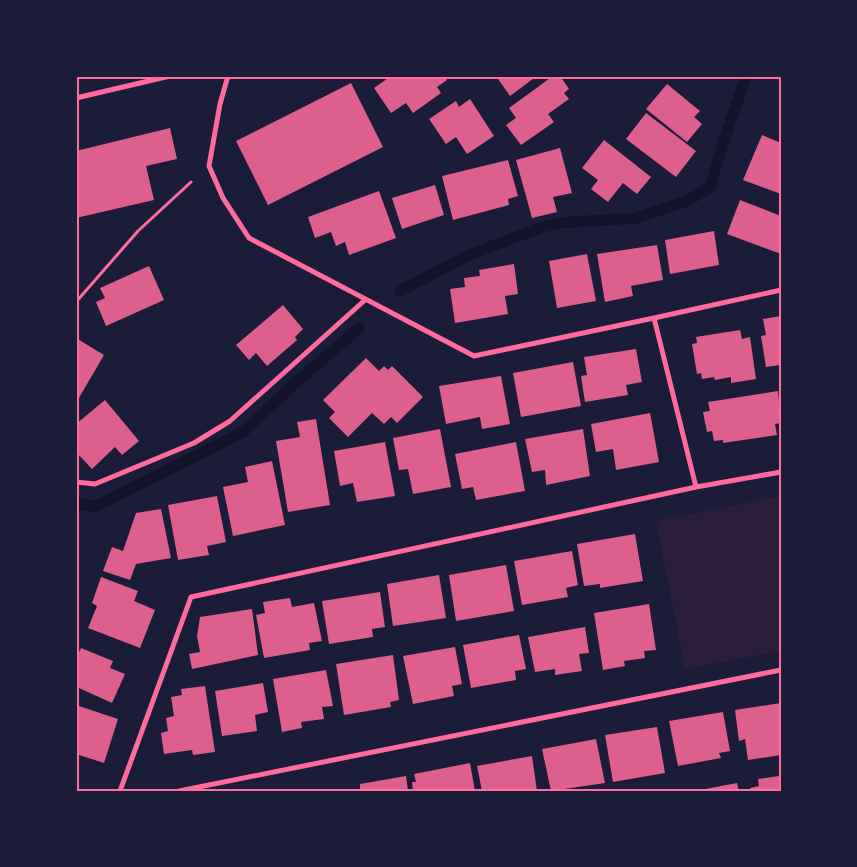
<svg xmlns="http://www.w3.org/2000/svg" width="857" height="867" font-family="Mulish,sans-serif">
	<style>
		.green { fill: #2a1e3b }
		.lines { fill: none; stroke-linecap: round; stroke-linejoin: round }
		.stream { stroke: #12122b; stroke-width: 11 }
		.building { fill: #dd5f8e }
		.path { stroke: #ff6b9d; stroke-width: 3 }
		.minor { stroke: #ff6b9d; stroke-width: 5 }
		.neatline { fill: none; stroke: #ff6b9d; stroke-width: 2 }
	</style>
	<rect width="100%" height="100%" fill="#1b1b3a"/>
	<path class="green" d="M 781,496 L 781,651 L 685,669 L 656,521 Z"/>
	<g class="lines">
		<path class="stream" d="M 400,291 L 469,255 L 542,227 L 559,223 L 636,218 L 689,200 L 710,187 L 725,137 L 746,76
			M 76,503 L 95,507 L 243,432 L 292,386 L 359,328"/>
	</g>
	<path class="building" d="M 391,76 L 444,76 L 447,80 L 437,87 L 441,93 L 413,113 L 406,103 L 391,113 L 374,88 Z
		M 496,76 L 537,76 L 510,96 Z
		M 553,76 L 560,76 L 569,89 L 564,93 L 569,99 L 548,114 L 554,122 L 521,145 L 506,125 L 516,118 L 509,108 Z
		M 351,83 L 383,147 L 268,205 L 236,141 Z
		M 667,84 L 700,111 L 694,117 L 702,124 L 687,142 L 646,109 Z
		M 470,99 L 494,136 L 467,154 L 456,137 L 446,144 L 429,119 L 456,101 L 459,107 Z
		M 646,113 L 696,151 L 676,177 L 626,139 Z
		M 170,128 L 177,159 L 146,166 L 154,200 L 76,218 L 76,151 Z
		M 762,135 L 781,143 L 781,194 L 743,180 Z
		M 604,140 L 651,177 L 637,194 L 623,183 L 608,202 L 591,189 L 598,180 L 582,168 Z
		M 560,148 L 572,193 L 553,197 L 557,212 L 532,218 L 516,160 Z
		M 508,160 L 518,196 L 508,199 L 509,205 L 453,220 L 442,176 Z
		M 435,185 L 444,215 L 402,229 L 392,198 Z
		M 379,191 L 396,238 L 349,255 L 345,242 L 336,246 L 331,232 L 315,238 L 308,217 Z
		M 740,200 L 781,216 L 781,254 L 727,234 Z
		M 714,231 L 719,265 L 670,274 L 665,240 Z
		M 657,245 L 663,280 L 631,286 L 633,296 L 605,302 L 597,254 Z
		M 587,254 L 596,301 L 557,308 L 549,261 Z
		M 514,264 L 518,294 L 505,296 L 508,314 L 455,323 L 450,289 L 465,287 L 464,278 L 480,276 L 479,270 Z
		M 149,266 L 164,300 L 106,326 L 96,302 L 105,298 L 100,288 Z
		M 283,305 L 303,329 L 295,337 L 297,340 L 267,366 L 256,353 L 249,360 L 236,345 Z
		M 781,316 L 781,365 L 766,367 L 761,336 L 766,335 L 763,319 Z
		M 740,330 L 742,339 L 750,337 L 756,379 L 731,383 L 731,377 L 715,380 L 714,377 L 702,379 L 701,373 L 697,374 L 692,344 L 697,343 L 696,337 Z
		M 76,338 L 104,355 L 76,403 Z
		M 636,349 L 642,382 L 626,385 L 628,395 L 585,402 L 581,376 L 587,375 L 584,357 Z
		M 366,358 L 379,371 L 384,366 L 388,370 L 392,366 L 423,397 L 397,423 L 391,417 L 384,424 L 372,413 L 348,437 L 329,418 L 335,412 L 323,400 Z
		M 573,362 L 581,406 L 521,417 L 513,373 Z
		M 501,376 L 510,424 L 482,429 L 480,417 L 446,424 L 439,386 Z
		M 778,391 L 781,423 L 775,424 L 777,435 L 723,443 L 723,440 L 714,441 L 712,431 L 707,432 L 703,412 L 710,411 L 708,402 Z
		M 105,400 L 139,441 L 122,455 L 115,447 L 92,469 L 76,452 L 76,424 Z
		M 650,413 L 659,462 L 616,470 L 613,449 L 596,452 L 591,424 Z
		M 316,419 L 330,505 L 288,512 L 276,441 L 300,437 L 297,422 Z
		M 440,429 L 451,487 L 413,494 L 408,469 L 399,470 L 393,438 Z
		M 583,429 L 590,476 L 546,485 L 545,470 L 532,472 L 525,439 Z
		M 385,442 L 395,496 L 357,502 L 353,483 L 340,486 L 334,451 Z
		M 516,442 L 525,491 L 476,500 L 473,487 L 462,489 L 455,454 Z
		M 272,461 L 285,525 L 233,536 L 223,487 L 248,482 L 245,467 Z
		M 217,496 L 226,542 L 207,546 L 209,555 L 178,560 L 168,505 Z
		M 161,509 L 171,558 L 136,564 L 130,580 L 103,571 L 112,547 L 123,551 L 136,513 Z
		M 635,534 L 643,581 L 600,588 L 600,584 L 584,586 L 577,544 Z
		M 572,551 L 578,585 L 566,588 L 568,597 L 522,605 L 514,561 Z
		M 506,565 L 514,611 L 456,621 L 449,575 Z
		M 439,575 L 446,618 L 393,626 L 387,584 Z
		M 101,577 L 138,591 L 134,601 L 155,610 L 140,648 L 88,628 L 97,606 L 92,603 Z
		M 380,592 L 385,627 L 372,629 L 373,637 L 329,644 L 322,601 Z
		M 290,598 L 292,607 L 314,603 L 322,641 L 309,643 L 310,650 L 264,658 L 256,615 L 265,613 L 263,602 Z
		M 649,604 L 656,650 L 644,651 L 645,658 L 624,661 L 625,666 L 603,670 L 594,613 Z
		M 252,609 L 258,655 L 192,669 L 189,654 L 200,652 L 197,636 L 200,617 Z
		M 585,627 L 589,653 L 579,654 L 582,671 L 555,675 L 555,669 L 535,672 L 528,637 Z
		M 519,635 L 526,669 L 515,671 L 516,680 L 471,688 L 463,645 Z
		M 455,647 L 462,684 L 452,686 L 454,696 L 413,704 L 403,656 Z
		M 81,648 L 113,661 L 110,668 L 125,674 L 112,703 L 79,688 L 76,693 L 76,659 Z
		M 393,655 L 399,700 L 390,702 L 391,707 L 344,715 L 336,664 Z
		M 326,670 L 333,706 L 322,707 L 324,719 L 301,722 L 302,728 L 282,732 L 273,679 Z
		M 263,683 L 268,712 L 255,715 L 257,731 L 222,736 L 215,691 Z
		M 205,686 L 215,752 L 193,755 L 192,750 L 164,754 L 161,733 L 168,731 L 166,718 L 174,716 L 171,697 L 182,695 L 181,689 Z
		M 781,703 L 781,755 L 748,760 L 745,739 L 739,741 L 735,710 Z
		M 76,705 L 118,719 L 104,763 L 76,754 Z
		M 723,712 L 730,751 L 719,753 L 721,758 L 678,766 L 669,721 Z
		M 657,727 L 665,773 L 613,782 L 605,735 Z
		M 596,739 L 605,783 L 551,791 L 542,749 Z
		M 532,756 L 537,791 L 482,791 L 477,766 Z
		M 470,763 L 475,791 L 413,791 L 412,782 L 416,782 L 414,774 Z
		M 406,776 L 408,791 L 360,791 L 360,784 Z
		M 779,776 L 781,780 L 781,791 L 750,791 L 750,788 L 759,786 L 758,779 Z
		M 737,783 L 739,791 L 700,791 L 700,790 Z"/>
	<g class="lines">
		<path class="path" d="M 76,302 L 138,231 L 191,182"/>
		<path class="minor" d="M 228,76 L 220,104 L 209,166 L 223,198 L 249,238 L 474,356 L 654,318 L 696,487
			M 76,98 L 170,76
			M 654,318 L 781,290
			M 76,482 L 95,484 L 194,443 L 230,421 L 365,300
			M 120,791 L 191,597 L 696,487 L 781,472
			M 179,791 L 781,670"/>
	</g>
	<rect width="857" height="867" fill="none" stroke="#1b1b3a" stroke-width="155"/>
	<rect x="78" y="78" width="702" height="712" class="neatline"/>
</svg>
